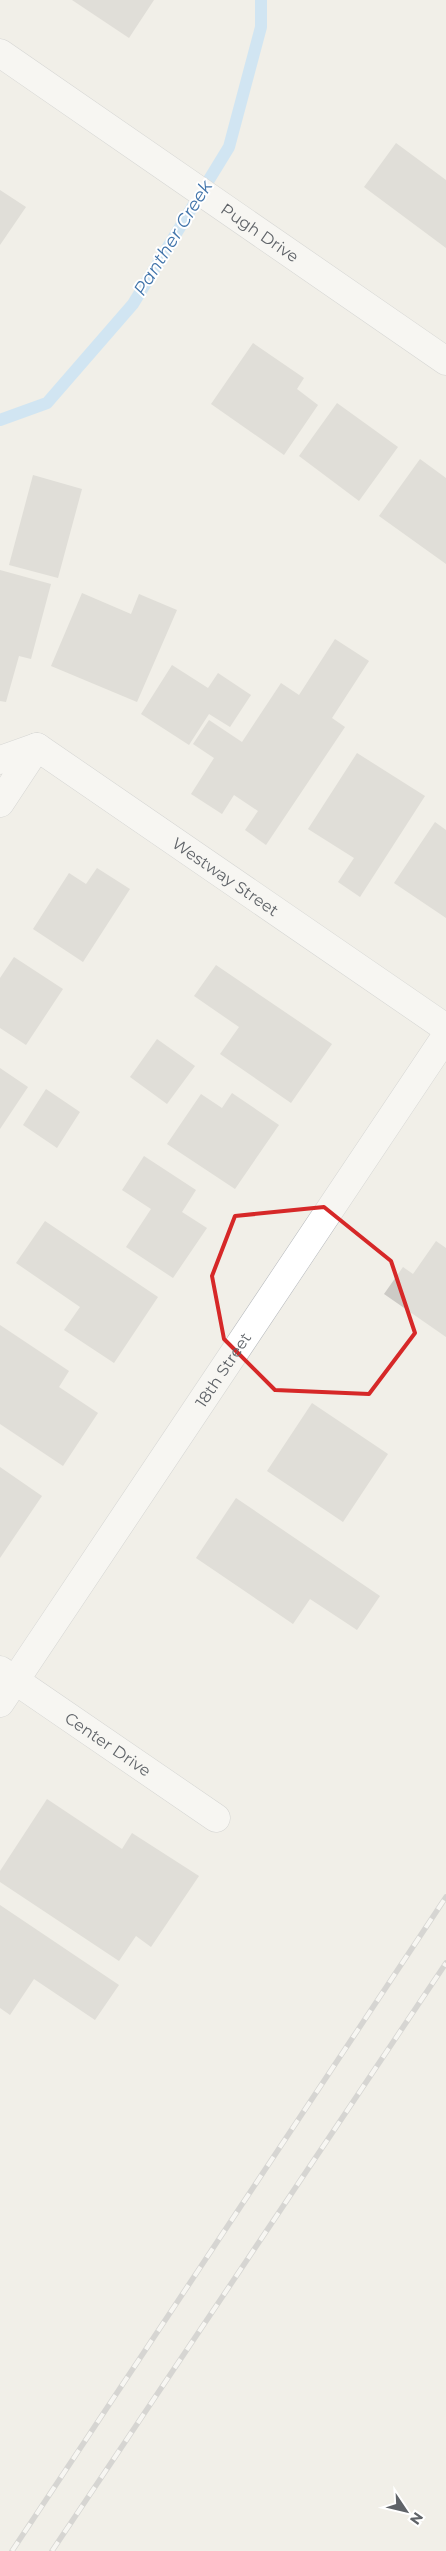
<svg xmlns="http://www.w3.org/2000/svg" width="446" height="2551" font-family="Montserrat,sans-serif">
	<style>
		.lines { fill: none; stroke-linecap: round; stroke-linejoin: round }
		.stream { stroke: #aadaff; stroke-width: 12 }
		.building { fill: #cccac5 }
		.street-casing { stroke: #b5b8bc; stroke-width: 29 }
		.street { stroke: #fff; stroke-width: 28 }
		.rail-casing { stroke: #b6b7b8; stroke-width: 5.5 }
		.rail { stroke: #fff; stroke-width: 4; stroke-dasharray: 11; stroke-linecap: butt }
		.marked { fill: none; stroke: #d62828; stroke-width: 4; stroke-linejoin: round }
		.labels { text-anchor: middle; dominant-baseline: central; stroke-width: 4; stroke-linejoin: round; paint-order: stroke }
		.street-label { font-size: 16px; fill: #5f6368; stroke: #fff }
		.water-label { font-size: 18px; font-style: italic; fill: #4174aa; stroke: #fff }
	</style>
	<rect width="100%" height="100%" fill="#f1efe8"/>
	<g class="lines">
		<path class="stream" d="M 0,420 L 47,403 L 133,304 L 229,147 L 261,27 L 261,0"/>
	</g>
	<path class="building" d="M 72,0 L 154,0 L 129,38 Z
		M 396,143 L 446,180 L 446,248 L 364,187 Z
		M 0,190 L 26,207 L 0,245 Z
		M 253,343 L 304,378 L 297,389 L 318,405 L 284,455 L 211,404 Z
		M 337,403 L 398,447 L 359,501 L 299,456 Z
		M 420,459 L 446,478 L 446,564 L 379,516 Z
		M 33,475 L 82,489 L 58,578 L 9,565 Z
		M 0,570 L 51,584 L 31,659 L 19,656 L 6,702 L 0,701 Z
		M 82,593 L 131,614 L 139,594 L 177,610 L 137,702 L 51,666 Z
		M 335,639 L 369,661 L 332,718 L 345,727 L 266,845 L 245,830 L 258,811 L 234,795 L 222,814 L 191,794 L 214,758 L 193,744 L 209,720 L 242,742 L 281,683 L 299,695 Z
		M 172,665 L 208,688 L 218,673 L 251,695 L 230,727 L 209,714 L 189,745 L 141,714 Z
		M 357,753 L 425,796 L 360,897 L 338,882 L 354,858 L 308,829 Z
		M 435,822 L 446,830 L 446,918 L 394,883 Z
		M 97,868 L 130,889 L 83,962 L 33,929 L 69,873 L 86,884 Z
		M 14,957 L 63,989 L 26,1045 L 0,1028 L 0,978 Z
		M 216,965 L 332,1044 L 291,1103 L 220,1054 L 239,1027 L 194,996 Z
		M 157,1039 L 195,1066 L 167,1104 L 130,1077 Z
		M 0,1068 L 28,1087 L 0,1129 Z
		M 46,1089 L 80,1112 L 57,1148 L 23,1125 Z
		M 232,1093 L 279,1125 L 235,1189 L 167,1144 L 201,1094 L 222,1108 Z
		M 144,1156 L 196,1190 L 182,1212 L 207,1228 L 173,1278 L 126,1247 L 151,1209 L 122,1190 Z
		M 45,1221 L 158,1297 L 114,1363 L 64,1330 L 80,1307 L 16,1263 Z
		M 436,1241 L 446,1248 L 446,1337 L 384,1294 L 403,1267 L 413,1274 Z
		M 0,1325 L 69,1371 L 59,1387 L 98,1413 L 63,1466 L 0,1424 Z
		M 312,1403 L 388,1454 L 343,1522 L 267,1471 Z
		M 0,1467 L 42,1496 L 0,1558 Z
		M 236,1498 L 380,1596 L 357,1630 L 310,1599 L 293,1624 L 196,1558 Z
		M 47,1799 L 122,1849 L 132,1833 L 199,1876 L 151,1947 L 136,1936 L 119,1961 L 0,1882 L 0,1871 Z
		M 0,1905 L 119,1985 L 95,2020 L 34,1979 L 10,2015 L 0,2008 Z"/>
	<g class="lines">
		<defs>
			<g id="street">
				<path id="s1" d="M 0,53 L 446,361"/>
				<path id="s2" d="M 0,760 L 37,747 L 446,1028"/>
				<path d="M 0,803 L 37,747"/>
				<path id="s3" d="M 0,1670 L 216,1818"/>
				<path id="s4" d="M 0,1703 L 446,1036"/>
			</g>
		</defs>
		<use href="#street" class="street-casing"/>
		<use href="#street" class="street"/>
		<defs>
			<path id="rail" d="M 12,2551 L 446,1897
				M 52,2551 L 446,1963"/>
		</defs>
		<use href="#rail" class="rail-casing"/>
		<use href="#rail" class="rail"/>
	</g>
	<path d="M0 0H446V2551H0ZM 324,1207 L 391,1261 L 415,1333 L 369,1394 L 275,1390 L 224,1339 L 212,1276 L 235,1216 Z" fill="#f1efe8" fill-opacity=".55" fill-rule="evenodd"/>
	<path class="marked" d="M 324,1207 L 391,1261 L 415,1333 L 369,1394 L 275,1390 L 224,1339 L 212,1276 L 235,1216 Z"/>
	<g class="labels">
		<g class="street-label">
			<text stroke="none"><textPath href="#s1" startOffset="316">Pugh Drive</textPath></text>
			<text stroke="none"><textPath href="#s2" startOffset="268">Westway Street</textPath></text>
			<text stroke="none"><textPath href="#s4" startOffset="401">18th Street</textPath></text>
			<text stroke="none"><textPath href="#s3" startOffset="131">Center Drive</textPath></text>
		</g>
		<g class="water-label">
			<text transform="translate(173 238) rotate(-58)">Panther Creek</text>
		</g>
	</g>
	<g transform="translate(406 2511) rotate(125)" stroke="#ffffff" stroke-width="4" paint-order="stroke">
	<path d="M0-4L9 19L0 12L-9 19Z" fill="#5f6368"/>
	<text y="-8" font-size="14" font-weight="bold" text-anchor="middle" fill="#5f6368">N</text>
	</g>
</svg>
